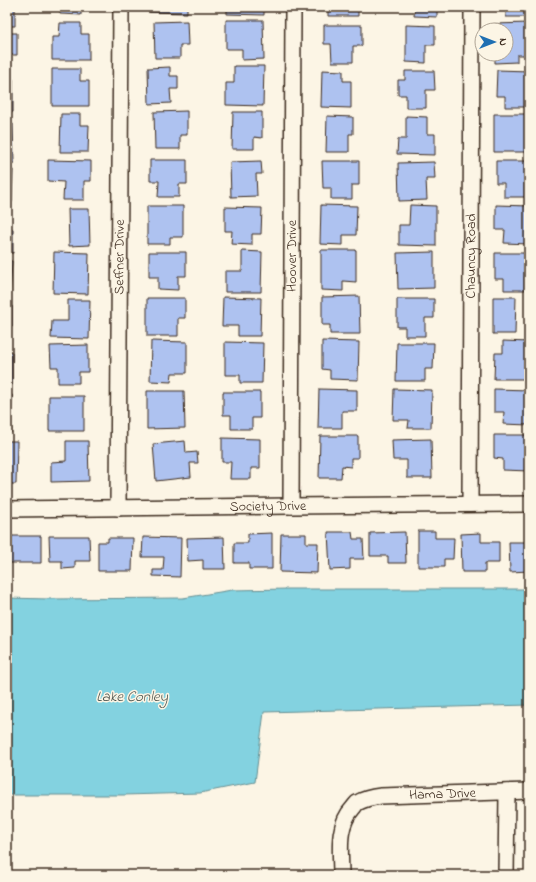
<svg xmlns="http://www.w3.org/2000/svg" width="536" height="882" font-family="'Indie Flower',sans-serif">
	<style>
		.water { fill: #83d2e0; stroke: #668f92 }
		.building { fill: #aec2f0; stroke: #3b2a1e }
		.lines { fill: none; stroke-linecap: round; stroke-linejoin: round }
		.street-casing { stroke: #3b2a1e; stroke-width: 18 }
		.street { stroke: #fcf5e5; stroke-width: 15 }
		.labels { text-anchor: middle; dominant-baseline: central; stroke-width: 3; stroke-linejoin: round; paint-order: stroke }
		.street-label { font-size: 14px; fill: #3b2a1e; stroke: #fcf5e5 }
		.water-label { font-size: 15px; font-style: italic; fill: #4d544e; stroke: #fcf5e5 }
	</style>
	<rect width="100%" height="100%" fill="#fcf5e5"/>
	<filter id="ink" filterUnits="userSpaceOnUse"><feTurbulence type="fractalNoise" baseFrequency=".025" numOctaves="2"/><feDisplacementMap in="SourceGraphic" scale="8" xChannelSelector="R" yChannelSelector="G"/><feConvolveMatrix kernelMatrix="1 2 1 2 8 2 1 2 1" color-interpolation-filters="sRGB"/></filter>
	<g filter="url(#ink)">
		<path class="water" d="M 289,589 L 529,589 L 529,705 L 264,712 L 255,782 L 200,793 L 123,795 L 7,795 L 7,598 L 49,599 L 183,598 L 232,590 Z"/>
		<path class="building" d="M 7,7 L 15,7 L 15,26 L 7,26 Z
			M 60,7 L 81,7 L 81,15 L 60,14 Z
			M 149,7 L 187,7 L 187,13 L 149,12 Z
			M 227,7 L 264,7 L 264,15 L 227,14 Z
			M 328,7 L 358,7 L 358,16 L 328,16 Z
			M 411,7 L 437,7 L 437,17 L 414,16 L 415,7 Z
			M 506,7 L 526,7 L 526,17 L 506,17 Z
			M 226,20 L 263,20 L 264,59 L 242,60 L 242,49 L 226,49 Z
			M 187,21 L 188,45 L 180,45 L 180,58 L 155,58 L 154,22 Z
			M 60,23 L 81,23 L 81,34 L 89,34 L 89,60 L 52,60 L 52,37 L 59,37 Z
			M 529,23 L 529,55 L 517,55 L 517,62 L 495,63 L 495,54 L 506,54 L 506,30 L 494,30 L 494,24 Z
			M 324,25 L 362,25 L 362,46 L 353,46 L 353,62 L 332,62 L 331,44 L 324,44 Z
			M 406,25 L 435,26 L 435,45 L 426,45 L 426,63 L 406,62 Z
			M 7,33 L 17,33 L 17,55 L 7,55 Z
			M 234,66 L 264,66 L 263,106 L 226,105 L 226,83 L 234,83 Z
			M 170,67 L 170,76 L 178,76 L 178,89 L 170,89 L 171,103 L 149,104 L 148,68 Z
			M 52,69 L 80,69 L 80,81 L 89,81 L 89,106 L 52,106 Z
			M 322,70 L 343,71 L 343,81 L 351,81 L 351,108 L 321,107 Z
			M 497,70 L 529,71 L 529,97 L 527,97 L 527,107 L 505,107 L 505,96 L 496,96 Z
			M 405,71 L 434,71 L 435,90 L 426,90 L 426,108 L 406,108 L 406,95 L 398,95 L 398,80 L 405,80 Z
			M 7,79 L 13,79 L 13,112 L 7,112 Z
			M 187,111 L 187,135 L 180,135 L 180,149 L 155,149 L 154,112 Z
			M 233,112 L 262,112 L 262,138 L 254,137 L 254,149 L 232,149 Z
			M 61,114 L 80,114 L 80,125 L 89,125 L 88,152 L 60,152 Z
			M 494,114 L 529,114 L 529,152 L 494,152 Z
			M 327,116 L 353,117 L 353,134 L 349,134 L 349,152 L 326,152 Z
			M 406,116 L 427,117 L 427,134 L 435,134 L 435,155 L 397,154 L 398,139 L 406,139 Z
			M 7,124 L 13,124 L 14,163 L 7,164 Z
			M 48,160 L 91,161 L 91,181 L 84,181 L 84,200 L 63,200 L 64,182 L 48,181 Z
			M 150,160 L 187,160 L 187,184 L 179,184 L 179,197 L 158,197 L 159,181 L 150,181 Z
			M 261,161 L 262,174 L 256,174 L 257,196 L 231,197 L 230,162 Z
			M 322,161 L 359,161 L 359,185 L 352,185 L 352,199 L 331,199 L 331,188 L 323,188 Z
			M 496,161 L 529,161 L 529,176 L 525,176 L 525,197 L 504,197 L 504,183 L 496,183 Z
			M 434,162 L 435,179 L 426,179 L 427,200 L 399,201 L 398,163 Z
			M 7,170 L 13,170 L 12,202 L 7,202 Z
			M 321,205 L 357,206 L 356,235 L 343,235 L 343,245 L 320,244 Z
			M 410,205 L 436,206 L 436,246 L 399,245 L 399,225 L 409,225 Z
			M 496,205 L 529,206 L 529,244 L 504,243 L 505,230 L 496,230 Z
			M 147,206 L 183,206 L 183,237 L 170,237 L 170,244 L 147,244 Z
			M 225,207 L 262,208 L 261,234 L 252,234 L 252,245 L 231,244 L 232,231 L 225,231 Z
			M 68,209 L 89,209 L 90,245 L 69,246 Z
			M 7,229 L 13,229 L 13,253 L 7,253 Z
			M 321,250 L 356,250 L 356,282 L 343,281 L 343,291 L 321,290 Z
			M 242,251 L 262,252 L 261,292 L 225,292 L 225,271 L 242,271 Z
			M 54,252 L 89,253 L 88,294 L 53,293 Z
			M 149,252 L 186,252 L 186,276 L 178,276 L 178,290 L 158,289 L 158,277 L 149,277 Z
			M 434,252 L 434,288 L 398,289 L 397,253 Z
			M 495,253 L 529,253 L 529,277 L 525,277 L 525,290 L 504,290 L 504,279 L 495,279 Z
			M 7,261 L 12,261 L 10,299 L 7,299 Z
			M 359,296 L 360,334 L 330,334 L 330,325 L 322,325 L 322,297 Z
			M 223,297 L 261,298 L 260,336 L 238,336 L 238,326 L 222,326 Z
			M 493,297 L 516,297 L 515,334 L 493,334 Z
			M 147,298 L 185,298 L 185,318 L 178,318 L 178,336 L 147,336 Z
			M 397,299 L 434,299 L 434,318 L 425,318 L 425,336 L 405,336 L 405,327 L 397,327 Z
			M 68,300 L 90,300 L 89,339 L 51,338 L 52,321 L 68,321 Z
			M 7,306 L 12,306 L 12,326 L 7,326 Z
			M 151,341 L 187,342 L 187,373 L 172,373 L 171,382 L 150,381 Z
			M 322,341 L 359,342 L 358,380 L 330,379 L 330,370 L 322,369 Z
			M 503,341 L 529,342 L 529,379 L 494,379 L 495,353 L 503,353 Z
			M 225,342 L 263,343 L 262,383 L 240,383 L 240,375 L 225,375 Z
			M 397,343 L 434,343 L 433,369 L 425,369 L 425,381 L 396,381 Z
			M 88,345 L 88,372 L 79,372 L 79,383 L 58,383 L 58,367 L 51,367 L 50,346 Z
			M 7,352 L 12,352 L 12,385 L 7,385 Z
			M 319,389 L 357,390 L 357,411 L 342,411 L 342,428 L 318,428 Z
			M 394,389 L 432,390 L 431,428 L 408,428 L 409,420 L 393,420 Z
			M 494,389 L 529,390 L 529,425 L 503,424 L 504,412 L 494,412 Z
			M 147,391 L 184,391 L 185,428 L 147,429 Z
			M 223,392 L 260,392 L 260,418 L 252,418 L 252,429 L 231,429 L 231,415 L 223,415 Z
			M 7,395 L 12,395 L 11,433 L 7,433 Z
			M 49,396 L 84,396 L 84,431 L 49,431 Z
			M 494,435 L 529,435 L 529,471 L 503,470 L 503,459 L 494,458 Z
			M 320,436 L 358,436 L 358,458 L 351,458 L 351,467 L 342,466 L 341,478 L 319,478 Z
			M 222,438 L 260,439 L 260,468 L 251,468 L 251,479 L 230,479 L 231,462 L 222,462 Z
			M 431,439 L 432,478 L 407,478 L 407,460 L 393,460 L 392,440 Z
			M 7,441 L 17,441 L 16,484 L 7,484 Z
			M 66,441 L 88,441 L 89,481 L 51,482 L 51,462 L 66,461 Z
			M 185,441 L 186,453 L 197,452 L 198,463 L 190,463 L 191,477 L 156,481 L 153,444 Z
			M 418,531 L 435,531 L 435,538 L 454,538 L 453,559 L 444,559 L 444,567 L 418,567 Z
			M 328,532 L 352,532 L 353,539 L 363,539 L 364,559 L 350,559 L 350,569 L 330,570 Z
			M 405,532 L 406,563 L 388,563 L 388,556 L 370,556 L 370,533 Z
			M 272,533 L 272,569 L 249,569 L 249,563 L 234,563 L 234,543 L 248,543 L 248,534 Z
			M 481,533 L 481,542 L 499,542 L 499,563 L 485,563 L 485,572 L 462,572 L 461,534 Z
			M 526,533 L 529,533 L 529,571 L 510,572 L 509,542 L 527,542 Z
			M 281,534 L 306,534 L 306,543 L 318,543 L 317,573 L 280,572 Z
			M 7,536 L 41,536 L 41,563 L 7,563 Z
			M 49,536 L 89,536 L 90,561 L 75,561 L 75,568 L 62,569 L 62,561 L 50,561 Z
			M 143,537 L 181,538 L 180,577 L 153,576 L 153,570 L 163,570 L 164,557 L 142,557 Z
			M 224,537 L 225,569 L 203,569 L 203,560 L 188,561 L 187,538 Z
			M 108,538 L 133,538 L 132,571 L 98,571 L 98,542 L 108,542 Z"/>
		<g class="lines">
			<defs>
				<g id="street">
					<path id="s1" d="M 470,504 L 472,7"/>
					<path id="s2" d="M 291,506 L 293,7"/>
					<path id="s3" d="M 118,508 L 121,7"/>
					<path id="s4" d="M 7,509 L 291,506 L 529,504"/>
					<path id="s5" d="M 341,875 C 341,852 336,826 353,808 C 354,807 355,805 357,803 C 364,799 373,797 381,796 L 529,791"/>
					<path d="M 506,875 L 507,792"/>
				</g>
			</defs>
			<use href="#street" class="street-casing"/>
			<use href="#street" class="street"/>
		</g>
	</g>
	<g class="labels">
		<g class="street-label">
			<text stroke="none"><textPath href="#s2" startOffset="250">Hoover Drive</textPath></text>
			<text stroke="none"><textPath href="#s1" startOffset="248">Chauncy Road</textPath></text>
			<text stroke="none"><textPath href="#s3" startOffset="251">Seffner Drive</textPath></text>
			<text stroke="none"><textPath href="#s4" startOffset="261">Society Drive</textPath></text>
			<text stroke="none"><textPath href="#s5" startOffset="163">Hama Drive</textPath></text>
		</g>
		<g class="water-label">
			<text x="132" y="697">Lake Conley</text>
		</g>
	</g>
	<rect width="536" height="882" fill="none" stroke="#fcf5e5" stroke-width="24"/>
	<rect x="12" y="12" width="512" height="858" fill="none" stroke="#3b2a1e" stroke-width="1.5" filter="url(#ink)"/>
	<g transform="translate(494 42) rotate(90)"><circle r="19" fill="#fcf5e5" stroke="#afa495"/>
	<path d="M0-3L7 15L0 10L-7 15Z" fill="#1f6fb2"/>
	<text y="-6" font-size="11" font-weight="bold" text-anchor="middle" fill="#3b2a1e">N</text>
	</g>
</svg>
